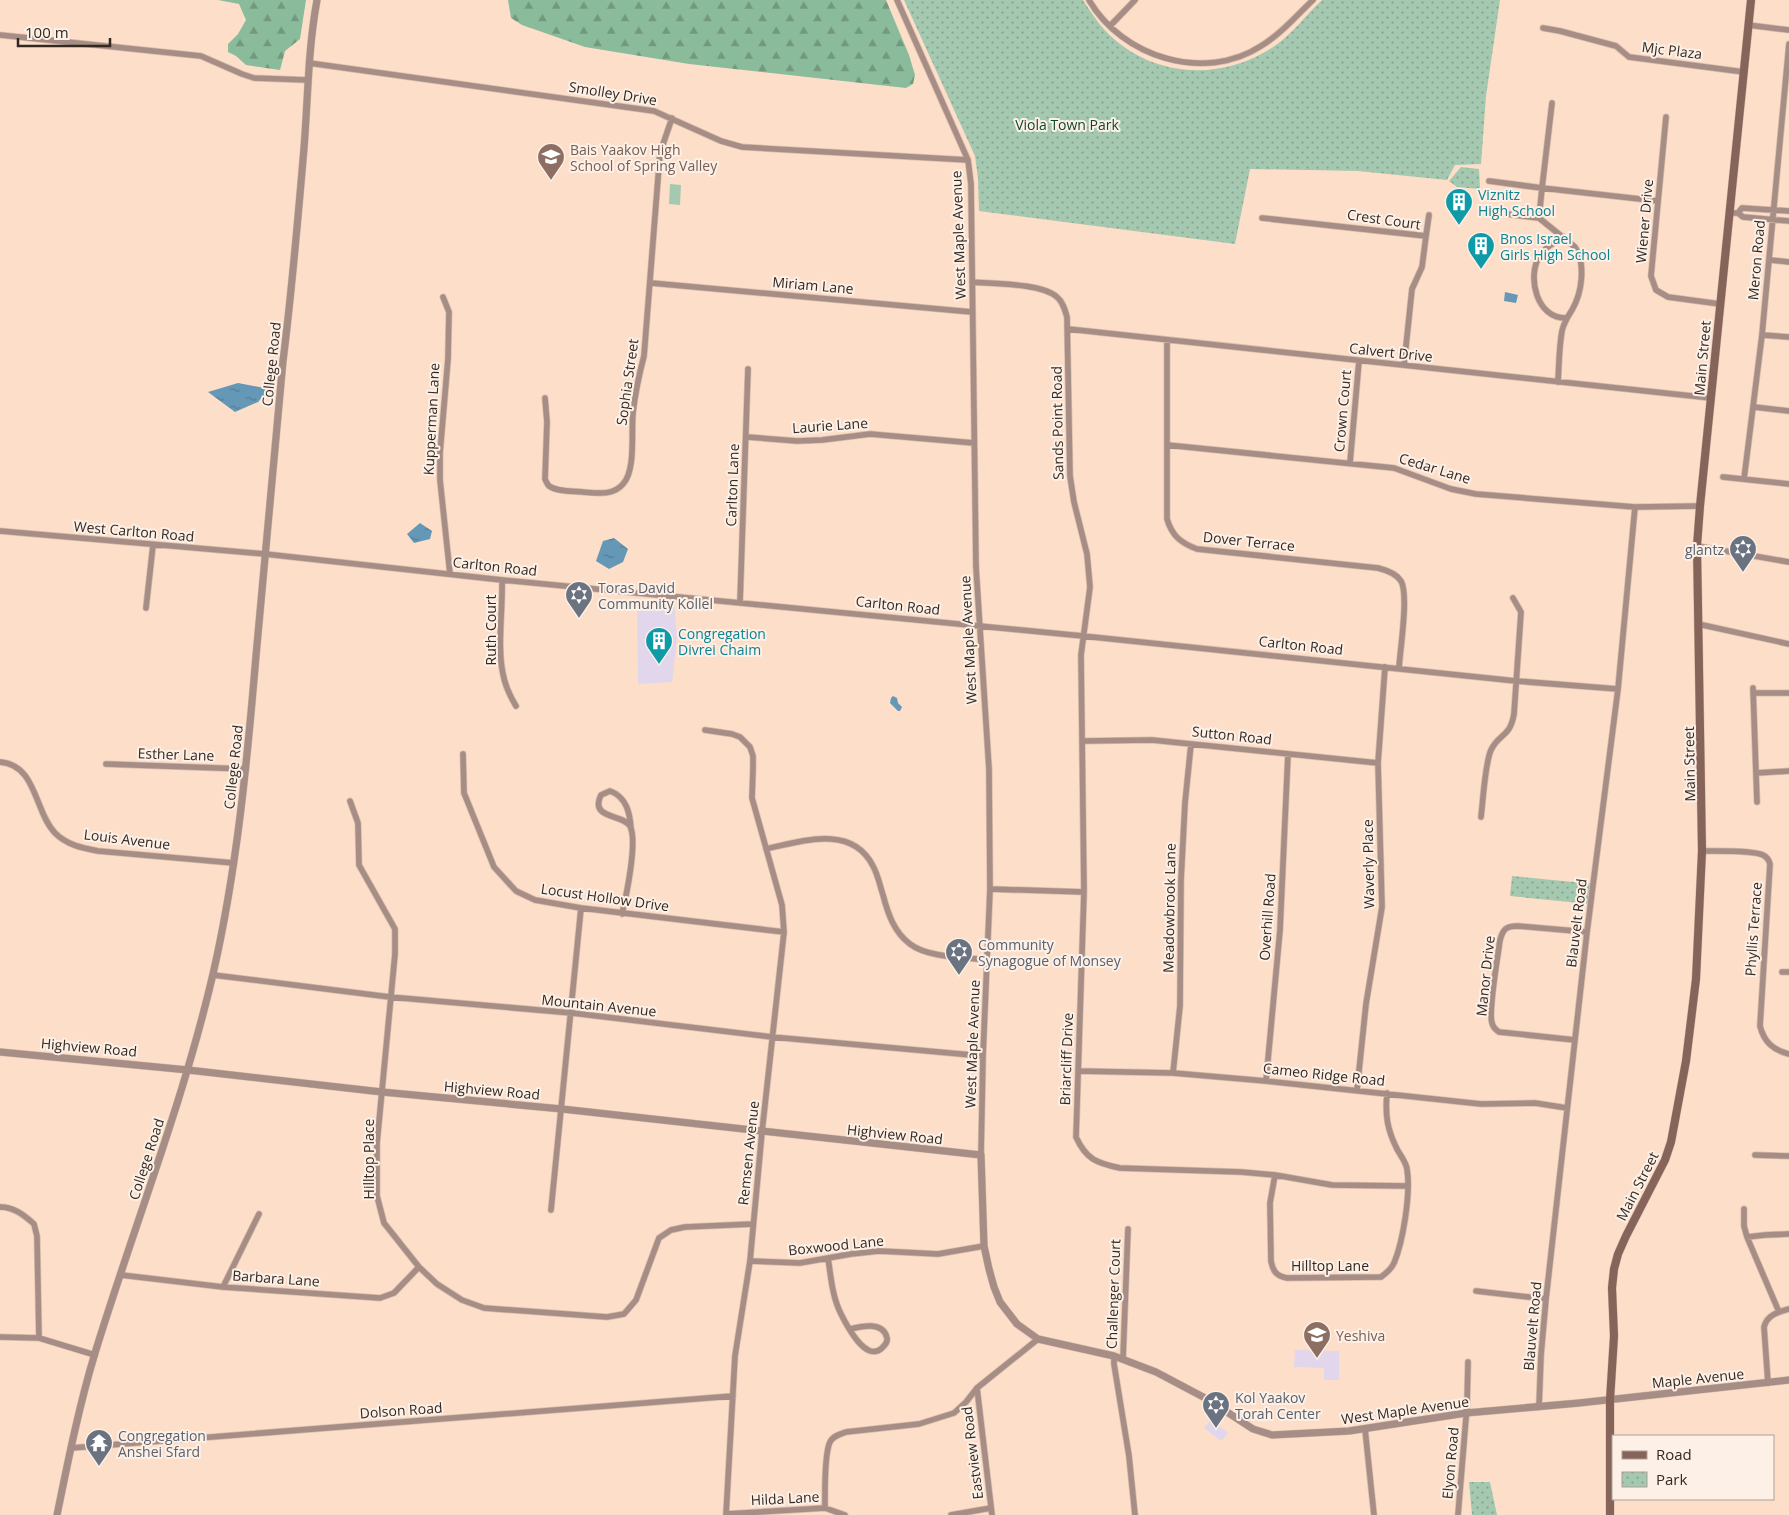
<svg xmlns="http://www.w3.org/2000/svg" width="1789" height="1515" font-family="'Open Sans',sans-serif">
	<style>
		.education { fill: #e1d6eb }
		.green { fill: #a5c8b0 }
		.forest { fill: url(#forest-firs) }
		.park { fill: url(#park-dots) }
		.water { fill: url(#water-ripples) }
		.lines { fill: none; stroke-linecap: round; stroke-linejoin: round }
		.minor-casing { stroke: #d9bdab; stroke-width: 7 }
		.tertiary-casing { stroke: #d9bdab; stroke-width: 8 }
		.secondary-casing { stroke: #d9bdab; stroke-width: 9 }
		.minor { stroke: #a68e86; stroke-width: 5.5 }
		.tertiary { stroke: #a68e86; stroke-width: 7 }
		.secondary { stroke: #876459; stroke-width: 8 }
		.labels { text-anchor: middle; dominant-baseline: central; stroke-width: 4; stroke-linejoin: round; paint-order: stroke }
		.street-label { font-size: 14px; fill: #342921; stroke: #fcf0e7 }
		.park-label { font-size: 14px; fill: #0d4a2a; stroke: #fcf0e7 }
		.education-label { font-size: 14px; fill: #785e54; stroke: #fcf0e7; text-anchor: start }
		.culture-label { font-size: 14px; fill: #0d838f; stroke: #fcf0e7; text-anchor: start }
		.worship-label { font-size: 14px; fill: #5b616d; stroke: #fcf0e7; text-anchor: start }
	</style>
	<defs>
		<pattern id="forest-firs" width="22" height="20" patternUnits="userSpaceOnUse" patternTransform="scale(1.25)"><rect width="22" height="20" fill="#8abc9b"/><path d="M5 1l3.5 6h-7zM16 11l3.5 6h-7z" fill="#72997e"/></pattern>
		<pattern id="park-dots" width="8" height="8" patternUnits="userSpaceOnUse" patternTransform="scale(1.25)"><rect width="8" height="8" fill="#a5c8b0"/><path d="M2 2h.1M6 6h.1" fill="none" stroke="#87a28f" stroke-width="1.8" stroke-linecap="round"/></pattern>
		<pattern id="water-ripples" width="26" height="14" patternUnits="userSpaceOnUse" patternTransform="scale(1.25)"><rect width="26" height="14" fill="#6498b6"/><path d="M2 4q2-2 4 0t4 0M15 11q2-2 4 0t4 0" fill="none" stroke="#537c94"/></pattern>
	</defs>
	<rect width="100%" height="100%" fill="#fddec9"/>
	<path class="education" d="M 637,599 L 674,603 L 677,637 L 672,682 L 638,684 Z
		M 1295,1350 L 1339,1351 L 1339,1380 L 1324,1380 L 1324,1368 L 1294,1367 Z
		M 1211,1420 L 1228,1433 L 1221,1441 L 1204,1428 Z"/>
	<path class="green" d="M 670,184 L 681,185 L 680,205 L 669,204 Z"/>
	<path class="forest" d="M 218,0 L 306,0 L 300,39 L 285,51 L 280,70 L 246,65 L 236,56 L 228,52 L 228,44 L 238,34 L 246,20 L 239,4 Z
		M 508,0 L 886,0 L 909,55 L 915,75 L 913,84 L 906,88 L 689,64 L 585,47 L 522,25 L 511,18 Z"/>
	<path class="park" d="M 904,0 L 1083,0 C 1092,14 1101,28 1114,39 C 1160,79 1226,80 1276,45 C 1291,35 1308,13 1322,0 L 1500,0 L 1486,96 L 1481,164 L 1455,165 L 1447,180 L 1358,171 L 1250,169 L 1235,244 L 979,211 L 978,178 L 975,156 Z
		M 1461,167 L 1479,169 L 1480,189 L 1457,187 L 1449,181 Z
		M 1512,876 L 1594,884 L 1590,904 L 1510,896 Z
		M 1469,1482 L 1490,1482 L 1497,1515 L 1472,1515 Z"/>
	<path class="water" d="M 1505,292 L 1518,295 L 1516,303 L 1504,301 Z
		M 238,383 L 270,389 L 258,402 L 235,412 L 208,392 Z
		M 420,523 L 432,531 L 430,539 L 414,543 L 407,534 Z
		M 614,538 L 628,549 L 623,562 L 609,569 L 596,561 L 603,541 Z
		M 893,696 L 897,698 L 898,703 L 902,707 L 900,711 L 898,711 L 890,703 L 891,698 Z"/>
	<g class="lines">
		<defs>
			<path id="minor" d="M 897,0 L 968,160 L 971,184 L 976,567 L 989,769 L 990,889 L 983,1056 L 981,1155
				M 1089,0 C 1122,57 1204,83 1261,46 C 1281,34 1296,16 1313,0
				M 1748,25 L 1789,30
				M 1110,26 L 1135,0
				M 1543,28 L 1560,31 L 1616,46 L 1629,57 L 1744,72
				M 0,35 L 201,56 L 242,74 L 254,78 L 307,80
				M 309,63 L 654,111 L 721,141 L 742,147 L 968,160
				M 1666,117 L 1651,276 L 1656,290 L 1668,297 L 1720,304
				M 1489,181 L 1542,188 L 1552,103
				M 1491,212 L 1539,218 L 1575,247 C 1586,264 1582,293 1572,310 C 1567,318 1564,322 1562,331 C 1559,347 1559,365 1558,382
				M 1730,213 L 1738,213 L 1743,217 L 1789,221
				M 1738,213 L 1742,208 L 1789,211
				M 1262,218 L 1426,236 L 1422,267 L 1412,289 L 1404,365
				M 1539,218 L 1542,188 L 1658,201
				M 1426,236 L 1429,215
				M 1564,237 C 1555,242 1545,247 1539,257 C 1527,278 1537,318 1565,318
				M 1770,260 L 1789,262
				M 972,282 C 993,284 1041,283 1057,297 C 1063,302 1065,310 1067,317 L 1070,476 L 1074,502 L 1087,554 L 1090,587 L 1081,655 L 1084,892 L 1076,1137 C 1086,1159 1096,1163 1120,1168 L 1241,1172 L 1275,1175 L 1332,1185 L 1408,1186
				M 651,283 L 972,312
				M 443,297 L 449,312 L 448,359 L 440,453 L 440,480 L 450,574
				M 1068,329 L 1711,398
				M 1762,335 L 1789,337
				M 1167,340 L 1167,519 C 1172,536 1181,543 1197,549 L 1378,568 C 1386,570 1396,573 1401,581 C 1409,595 1400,650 1399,668
				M 545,398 L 547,422 L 545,479 C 546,481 547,484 549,486 C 557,492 574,491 583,492 C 597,493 613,496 623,484 C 636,470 631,433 633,413 C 635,394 639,375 644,356 L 660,153 L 672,118
				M 1754,407 L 1789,411
				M 747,437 L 797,441 L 822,440 L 870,434 L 974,443
				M 1167,445 L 1394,468 L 1451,489 L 1476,494 L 1635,507
				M 1350,463 L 1359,361
				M 1723,477 L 1789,484
				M 1744,479 L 1762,335 L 1789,44
				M 0,531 L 265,554 L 502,580 L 1083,636 L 1516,681 L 1618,689
				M 1697,546 L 1789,562
				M 502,580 C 503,610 497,646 503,674 C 505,685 510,696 516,706
				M 740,602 L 748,369
				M 146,608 L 153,545
				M 1698,624 L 1789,644
				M 1753,688 L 1757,802
				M 1753,693 L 1789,693
				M 705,730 L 732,734 L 740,737 L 750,747 L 753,756 L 753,769 L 752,798 L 782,905 L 784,932 L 762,1132 L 750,1261 L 735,1356 L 726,1515
				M 1083,741 L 1152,740 L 1378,763
				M 463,754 L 464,793 L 494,867 L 516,891 L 535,900 L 581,908 L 784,932
				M 0,762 C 37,765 34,811 55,833 C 67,845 82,848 98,851 L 234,863
				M 106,764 L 246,769
				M 1756,773 L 1789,771
				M 350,801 L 358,823 L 359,865 L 395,929 L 395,954 L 377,1143 L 377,1196 L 384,1223 L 419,1267 L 437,1284 L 462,1300 L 484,1308 L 607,1317 L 624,1314 L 636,1300 L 659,1238 L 671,1230 L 685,1227 L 753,1224
				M 1481,817 C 1483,801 1485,763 1491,750 C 1499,733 1510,738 1514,714 L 1521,612 L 1513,598
				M 766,849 C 802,841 852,824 873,866 C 878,875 880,886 883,895 C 888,914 894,932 910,944 C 928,958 965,957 987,960
				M 1702,851 C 1715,851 1753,850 1763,855 C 1767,857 1769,860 1770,864 L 1760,1026 C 1764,1042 1773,1050 1789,1054
				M 990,889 L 1084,892
				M 622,914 C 626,897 638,841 630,826 C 623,814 589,819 601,795 L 610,791 C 627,797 630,814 631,829
				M 1782,972 L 1789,972
				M 213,975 L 390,997 L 572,1013 L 772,1037 L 983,1056
				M 1575,1040 L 1499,1032 C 1496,1030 1493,1027 1492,1023 C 1488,1011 1498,956 1500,940 C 1503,929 1506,926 1518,926 L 1587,932
				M 1078,1071 L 1173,1073 L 1266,1081 L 1481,1104 L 1535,1103 L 1567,1108
				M 1173,1073 L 1180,1006 L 1181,880 L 1185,803 L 1191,744
				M 1266,1081 L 1280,930 L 1288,754
				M 1357,1090 L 1366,1004 L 1382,907 L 1378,763 L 1385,667
				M 1755,1155 L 1789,1156
				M 1275,1175 L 1270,1203 L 1271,1261 C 1273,1271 1276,1276 1287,1278 L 1381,1277 C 1386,1273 1391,1270 1394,1263 C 1403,1242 1411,1193 1407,1169 C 1406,1162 1400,1155 1397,1149 C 1387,1129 1385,1115 1387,1093
				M 0,1207 C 14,1207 24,1215 34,1224 L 37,1236 L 39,1338
				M 1744,1209 L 1744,1226 L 1747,1237 L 1779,1312
				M 551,1210 L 581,908
				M 1747,1237 L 1765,1235 L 1789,1234
				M 828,1258 C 831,1277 832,1296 841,1314 C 847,1326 866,1363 882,1348 C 885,1345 888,1342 887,1338 C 883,1321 862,1326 850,1329
				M 750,1261 L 800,1263 L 851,1254 L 879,1251 L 938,1254 L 984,1246
				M 121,1275 L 223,1287 L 380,1298 L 394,1293 L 419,1267
				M 223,1287 L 259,1214
				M 1476,1291 L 1546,1299
				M 0,1337 L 39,1338 L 95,1355
				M 1114,1356 L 1114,1364 L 1129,1456 L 1135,1515
				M 1123,1359 L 1128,1229
				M 1768,1383 L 1764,1327 C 1767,1315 1778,1312 1789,1309
				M 977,1388 L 992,1515
				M 1539,1407 L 1541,1355 L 1546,1299 L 1587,932 L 1618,689 L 1635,507 L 1700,506
				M 1365,1429 L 1374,1515
				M 71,1448 L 733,1396
				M 825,1508 C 825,1493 824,1454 830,1442 C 833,1436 840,1434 846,1432 L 919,1424 L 954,1413 L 966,1402 L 977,1388 L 1038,1339
				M 726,1514 L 825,1508 L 845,1515
				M 951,1515 L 991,1508
				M 1458,1515 L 1467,1406 L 1468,1362"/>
			<path id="tertiary" d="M 0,1052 L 188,1070 L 382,1092 L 562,1109 L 981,1155 L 984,1246 L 989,1269 L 994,1287 L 1000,1302 L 1017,1324 L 1038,1339 L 1114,1356 L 1156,1372 L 1207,1399 L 1253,1429 L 1272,1435 L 1349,1431 L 1466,1413 L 1579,1403 L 1789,1380
				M 57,1515 C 68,1461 79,1406 95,1353 C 134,1226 183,1103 213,974 C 237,869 247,763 256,656 C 265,558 274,459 283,361 C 292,290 298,219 304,148 C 308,98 308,49 317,0"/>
			<path id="secondary" d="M 1610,1515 L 1610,1400 L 1614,1336 L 1612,1288 L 1614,1269 L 1618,1254 L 1626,1236 L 1665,1160 L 1671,1142 L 1686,1061 L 1696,979 L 1702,851 L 1697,546 L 1700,506 L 1751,0"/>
		</defs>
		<use href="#minor" class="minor-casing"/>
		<use href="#tertiary" class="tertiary-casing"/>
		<use href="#secondary" class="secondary-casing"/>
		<use href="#minor" class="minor"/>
		<use href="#tertiary" class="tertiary"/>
		<use href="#secondary" class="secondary"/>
	</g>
	<defs>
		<symbol id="school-pin" viewBox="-11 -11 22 30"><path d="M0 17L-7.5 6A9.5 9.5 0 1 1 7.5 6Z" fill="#8d6e63" stroke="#fcf0e7"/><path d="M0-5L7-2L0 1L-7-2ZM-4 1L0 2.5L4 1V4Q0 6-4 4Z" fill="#fff"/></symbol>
		<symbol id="building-pin" viewBox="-11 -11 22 30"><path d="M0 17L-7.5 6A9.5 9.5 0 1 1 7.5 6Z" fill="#0f9aa8" stroke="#fcf0e7"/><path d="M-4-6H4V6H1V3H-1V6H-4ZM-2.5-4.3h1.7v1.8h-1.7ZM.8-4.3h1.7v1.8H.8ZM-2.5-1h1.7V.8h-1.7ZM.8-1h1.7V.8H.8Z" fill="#fff"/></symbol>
		<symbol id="synagogue-pin" viewBox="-11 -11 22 30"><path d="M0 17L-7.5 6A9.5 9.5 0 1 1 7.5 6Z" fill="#6b7280" stroke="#fcf0e7"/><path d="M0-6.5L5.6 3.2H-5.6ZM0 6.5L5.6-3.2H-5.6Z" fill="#fff"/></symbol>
		<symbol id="temple-pin" viewBox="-11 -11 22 30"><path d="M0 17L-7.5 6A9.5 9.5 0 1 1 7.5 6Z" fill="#6b7280" stroke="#fcf0e7"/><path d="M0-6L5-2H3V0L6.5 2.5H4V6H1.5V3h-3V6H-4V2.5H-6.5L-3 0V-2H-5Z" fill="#fff"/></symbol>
	</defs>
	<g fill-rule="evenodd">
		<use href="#school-pin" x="535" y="141" width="32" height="43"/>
		<use href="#building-pin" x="1443" y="186" width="32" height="43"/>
		<use href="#building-pin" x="1465" y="230" width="32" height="43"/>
		<use href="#synagogue-pin" x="1727" y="533" width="32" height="43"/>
		<use href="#synagogue-pin" x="563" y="579" width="32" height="43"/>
		<use href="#building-pin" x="643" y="625" width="32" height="43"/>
		<use href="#synagogue-pin" x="943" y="936" width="32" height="43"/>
		<use href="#school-pin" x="1301" y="1319" width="32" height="43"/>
		<use href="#synagogue-pin" x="1200" y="1389" width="32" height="43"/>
		<use href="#temple-pin" x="83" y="1427" width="32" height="43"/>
	</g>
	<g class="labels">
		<g class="street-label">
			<text transform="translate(1672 50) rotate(7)">Mjc Plaza</text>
			<text transform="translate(613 93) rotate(9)">Smolley Drive</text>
			<text transform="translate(1384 219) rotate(8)">Crest Court</text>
			<text transform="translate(1644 221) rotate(-85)">Wiener Drive</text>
			<text transform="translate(958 235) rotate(-92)">West Maple Avenue</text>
			<text transform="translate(1756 260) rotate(-85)">Meron Road</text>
			<text transform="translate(813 285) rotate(5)">Miriam Lane</text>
			<text transform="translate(1391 352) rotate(6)">Calvert Drive</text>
			<text transform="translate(1702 358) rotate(-85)">Main Street</text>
			<text transform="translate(271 364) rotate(-84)">College Road</text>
			<text transform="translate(627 382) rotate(-82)">Sophia Street</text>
			<text transform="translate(1342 411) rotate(-85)">Crown Court</text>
			<text transform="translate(431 419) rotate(-87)">Kupperman Lane</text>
			<text transform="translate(1057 423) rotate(-91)">Sands Point Road</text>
			<text transform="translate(830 425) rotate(-4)">Laurie Lane</text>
			<text transform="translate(1435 468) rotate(17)">Cedar Lane</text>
			<text transform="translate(732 485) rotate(-88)">Carlton Lane</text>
			<text transform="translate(134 531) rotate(5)">West Carlton Road</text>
			<text transform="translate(1249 541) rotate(6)">Dover Terrace</text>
			<text transform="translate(495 566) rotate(6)">Carlton Road</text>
			<text transform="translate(898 605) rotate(6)">Carlton Road</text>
			<text transform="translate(490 630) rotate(-90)">Ruth Court</text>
			<text transform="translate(968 640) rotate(-93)">West Maple Avenue</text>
			<text transform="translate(1301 645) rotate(6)">Carlton Road</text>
			<text transform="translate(1232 735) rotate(6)">Sutton Road</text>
			<text transform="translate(176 754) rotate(2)">Esther Lane</text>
			<text transform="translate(1689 764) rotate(-91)">Main Street</text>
			<text transform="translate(233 767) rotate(-84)">College Road</text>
			<text transform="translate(127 839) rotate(7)">Louis Avenue</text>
			<text transform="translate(1368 864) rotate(-91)">Waverly Place</text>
			<text transform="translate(605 897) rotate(8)">Locust Hollow Drive</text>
			<text transform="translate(1169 908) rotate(-89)">Meadowbrook Lane</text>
			<text transform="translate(1267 917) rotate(-86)">Overhill Road</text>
			<text transform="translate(1576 923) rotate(-83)">Blauvelt Road</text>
			<text transform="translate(1753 929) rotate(-86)">Phyllis Terrace</text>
			<text transform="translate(1485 976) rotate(-84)">Manor Drive</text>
			<text transform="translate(599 1005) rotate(6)">Mountain Avenue</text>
			<text transform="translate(972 1044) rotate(-88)">West Maple Avenue</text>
			<text transform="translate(89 1047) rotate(5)">Highview Road</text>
			<text transform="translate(1066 1059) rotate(-88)">Briarcliff Drive</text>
			<text transform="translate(1324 1074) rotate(6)">Cameo Ridge Road</text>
			<text transform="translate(492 1090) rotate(5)">Highview Road</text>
			<text transform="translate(895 1134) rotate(6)">Highview Road</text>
			<text transform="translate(748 1153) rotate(-84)">Remsen Avenue</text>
			<text transform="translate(146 1159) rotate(-72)">College Road</text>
			<text transform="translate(368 1159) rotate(-90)">Hilltop Place</text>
			<text transform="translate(1637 1186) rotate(-63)">Main Street</text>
			<text transform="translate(836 1245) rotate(-6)">Boxwood Lane</text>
			<text x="1330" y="1265">Hilltop Lane</text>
			<text transform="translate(276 1278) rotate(4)">Barbara Lane</text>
			<text transform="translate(1113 1294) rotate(-88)">Challenger Court</text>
			<text transform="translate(1532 1326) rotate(-85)">Blauvelt Road</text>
			<text transform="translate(1698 1378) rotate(-6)">Maple Avenue</text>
			<text transform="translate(401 1410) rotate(-4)">Dolson Road</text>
			<text transform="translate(1405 1410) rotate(-8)">West Maple Avenue</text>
			<text transform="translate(972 1453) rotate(-97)">Eastview Road</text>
			<text transform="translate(1450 1463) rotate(-85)">Elyon Road</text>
			<text transform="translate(785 1498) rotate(-3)">Hilda Lane</text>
		</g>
		<g class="park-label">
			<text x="1067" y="124">Viola Town Park</text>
		</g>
		<g class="education-label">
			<text x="570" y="149">Bais Yaakov High<tspan x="570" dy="16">School of Spring Valley</tspan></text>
			<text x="1336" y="1335">Yeshiva</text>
		</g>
		<g class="culture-label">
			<text x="1478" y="194">Viznitz<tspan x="1478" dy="16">High School</tspan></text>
			<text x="1500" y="238">Bnos Israel<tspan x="1500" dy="16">Girls High School</tspan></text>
			<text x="678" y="633">Congregation<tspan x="678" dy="16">Divrei Chaim</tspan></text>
		</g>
		<g class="worship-label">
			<text x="1724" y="549" text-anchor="end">glantz</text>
			<text x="598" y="587">Toras David<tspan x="598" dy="16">Community Kollel</tspan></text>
			<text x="978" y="944">Community<tspan x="978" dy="16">Synagogue of Monsey</tspan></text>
			<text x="1235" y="1397">Kol Yaakov<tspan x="1235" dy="16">Torah Center</tspan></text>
			<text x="118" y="1435">Congregation<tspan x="118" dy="16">Anshei Sfard</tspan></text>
		</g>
	</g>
	<rect x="1612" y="1435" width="162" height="65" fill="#fcf0e7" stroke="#aca098"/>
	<rect x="1622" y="1451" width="25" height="8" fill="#876459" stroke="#aca098"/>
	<text x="1656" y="1460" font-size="15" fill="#342921">Road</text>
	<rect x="1622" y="1472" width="25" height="15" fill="url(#park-dots)" stroke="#aca098"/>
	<text x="1656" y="1485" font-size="15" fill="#342921">Park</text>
	<path d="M18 38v8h92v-8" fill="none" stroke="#342921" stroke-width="2.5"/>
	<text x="25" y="38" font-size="15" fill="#342921" stroke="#fcf0e7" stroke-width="4" paint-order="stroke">100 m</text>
</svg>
